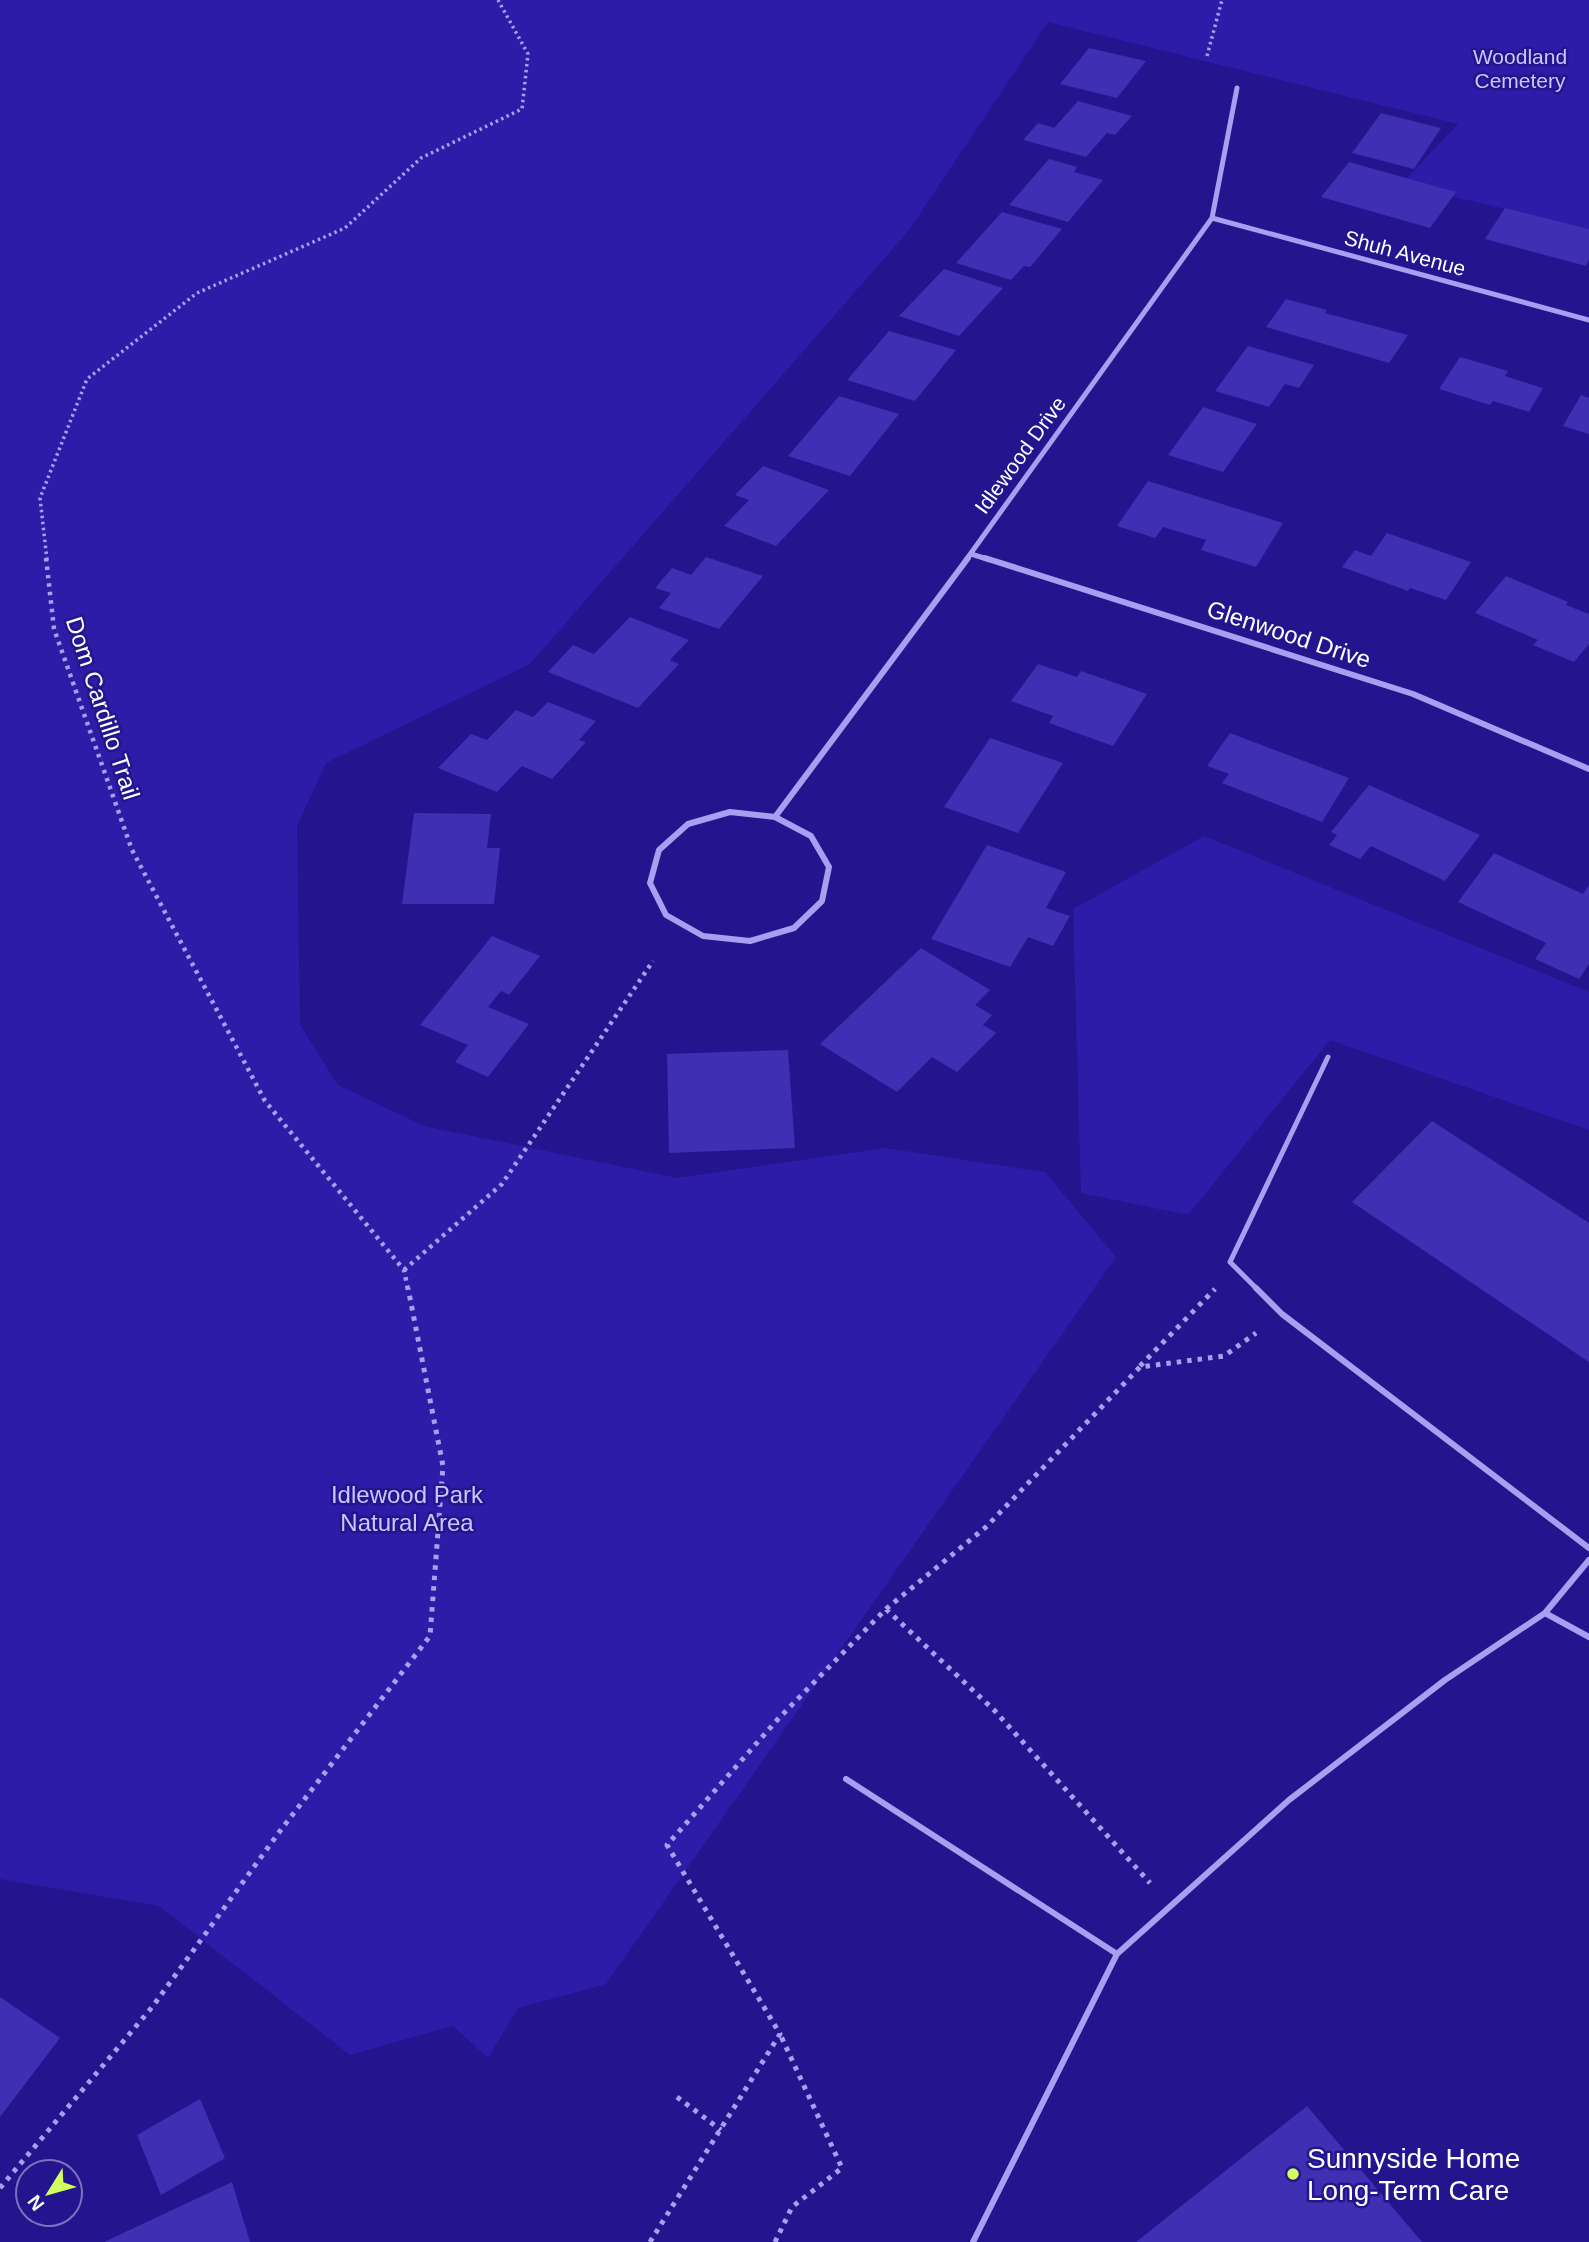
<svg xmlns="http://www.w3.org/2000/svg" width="1589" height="2242" font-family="Arial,sans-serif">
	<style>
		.green { fill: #2d1ca8 }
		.building { fill: #3f2fb2 }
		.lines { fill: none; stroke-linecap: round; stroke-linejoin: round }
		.path-far2 { stroke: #a89ff1; stroke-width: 3.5; stroke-dasharray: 2.5 3.5; stroke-linecap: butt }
		.path-far1 { stroke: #a89ff1; stroke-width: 4.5; stroke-dasharray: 3.5 5; stroke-linecap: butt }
		.path { stroke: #a89ff1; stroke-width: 5; stroke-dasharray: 4.5 6; stroke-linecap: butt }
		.lane-far1 { stroke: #a89ff1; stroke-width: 5 }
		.lane { stroke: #a89ff1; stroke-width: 6 }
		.street-far1 { stroke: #a89ff1; stroke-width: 5 }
		.street { stroke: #a89ff1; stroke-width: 6 }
		.poi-dot { fill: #d2ff5e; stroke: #24148e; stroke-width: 2.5 }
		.labels { text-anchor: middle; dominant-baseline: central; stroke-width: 5; stroke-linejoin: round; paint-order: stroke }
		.far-park-label { font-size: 21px; fill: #ccc6fc; stroke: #24148e }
		.far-street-label { font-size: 21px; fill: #fff; stroke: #24148e }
		.street-label { font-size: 24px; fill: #fff; stroke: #24148e }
		.park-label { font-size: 24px; fill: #ccc6fc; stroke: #24148e }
		.near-poi-label { font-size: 28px; fill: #fff; stroke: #24148e; text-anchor: start }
	</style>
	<rect width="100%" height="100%" fill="#24148e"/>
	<path class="green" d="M 0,0 L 1589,0 L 1589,229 L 1401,184 L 1458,124 L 1048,22 L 909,230 L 530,664 L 326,763 L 297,826 L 300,1025 L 338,1085 L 424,1126 L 677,1178 L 885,1148 L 1045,1172 L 1116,1257 L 606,1984 L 518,2008 L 488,2058 L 453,2026 L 350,2055 L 159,1906 L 0,1879 Z
		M 1204,836 L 1589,992 L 1589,1130 L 1330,1040 L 1188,1215 L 1081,1193 L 1073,909 Z"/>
	<path class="building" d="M 1089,48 L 1146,61 L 1117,98 L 1060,84 Z
		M 1078,101 L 1132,116 L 1115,135 L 1107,133 L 1086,157 L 1023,140 L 1038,123 L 1054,128 Z
		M 1381,113 L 1441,128 L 1414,169 L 1352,153 Z
		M 1049,159 L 1077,167 L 1074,172 L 1103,180 L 1068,222 L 1009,205 Z
		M 1349,162 L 1456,192 L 1430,228 L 1321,197 Z
		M 1505,208 L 1589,229 L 1589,260 L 1586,266 L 1485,239 Z
		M 1002,212 L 1062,229 L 1030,267 L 1024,266 L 1011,280 L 956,263 Z
		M 944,269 L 1003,288 L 959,336 L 899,316 Z
		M 1286,299 L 1327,310 L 1325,313 L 1408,335 L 1389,363 L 1266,327 Z
		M 889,331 L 956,350 L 915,401 L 847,380 Z
		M 1248,346 L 1314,365 L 1299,388 L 1285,384 L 1269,407 L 1215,391 Z
		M 1460,357 L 1508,371 L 1505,376 L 1543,388 L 1529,412 L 1493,401 L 1490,405 L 1439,389 Z
		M 1581,395 L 1589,398 L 1589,434 L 1563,426 Z
		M 839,396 L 899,414 L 850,476 L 788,456 Z
		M 1203,407 L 1257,424 L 1223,472 L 1168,455 Z
		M 763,466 L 829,490 L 776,546 L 724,526 L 749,500 L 735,495 Z
		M 1148,481 L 1283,523 L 1256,567 L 1201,550 L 1206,540 L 1163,527 L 1155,538 L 1117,526 Z
		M 1387,533 L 1471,562 L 1446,600 L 1410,588 L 1408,591 L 1342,567 L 1355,550 L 1371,556 Z
		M 706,557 L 763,576 L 719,629 L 659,608 L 671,593 L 655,588 L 672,568 L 691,575 Z
		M 1506,576 L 1568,602 L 1566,605 L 1589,614 L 1589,644 L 1574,662 L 1533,645 L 1538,640 L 1475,613 Z
		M 630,617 L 689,640 L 670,660 L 679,664 L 638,708 L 548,672 L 573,645 L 594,654 Z
		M 1038,664 L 1077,677 L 1081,671 L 1147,694 L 1113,746 L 1049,723 L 1053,716 L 1011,701 Z
		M 548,702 L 596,721 L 579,740 L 586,742 L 552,779 L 522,766 L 497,792 L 438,768 L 471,734 L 487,740 L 516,710 L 533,717 Z
		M 1230,733 L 1349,778 L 1322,822 L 1222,783 L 1229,774 L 1207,766 Z
		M 990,738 L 1063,763 L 1018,833 L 944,807 Z
		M 1369,785 L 1480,835 L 1445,881 L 1371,846 L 1360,859 L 1329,845 L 1337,835 L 1331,832 Z
		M 414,813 L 491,814 L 487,848 L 500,848 L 494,904 L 402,904 Z
		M 987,845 L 1066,872 L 1046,908 L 1070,916 L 1053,946 L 1028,937 L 1010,967 L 931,939 Z
		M 1494,853 L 1583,894 L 1589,885 L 1589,964 L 1579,979 L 1535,959 L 1546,943 L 1458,902 Z
		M 492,936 L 540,956 L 509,995 L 501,991 L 488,1007 L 529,1024 L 488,1077 L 455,1062 L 468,1045 L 420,1025 Z
		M 921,948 L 990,990 L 975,1005 L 992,1015 L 983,1025 L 996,1033 L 957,1072 L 932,1057 L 897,1092 L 820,1044 Z
		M 788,1050 L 795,1148 L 669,1153 L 667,1054 Z
		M 1432,1121 L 1589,1223 L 1589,1362 L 1352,1202 Z
		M 0,1997 L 60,2038 L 0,2117 Z
		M 200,2099 L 225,2158 L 161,2195 L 137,2135 Z
		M 1307,2106 L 1422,2242 L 1136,2242 Z
		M 232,2182 L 250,2242 L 104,2242 Z"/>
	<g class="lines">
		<path class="path-far2" d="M 1207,56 L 1222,0
			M 47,560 L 40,498 L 87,379 L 197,293 L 345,228 L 421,158 L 522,109 L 528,54 L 498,0"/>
		<path class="path-far1" d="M 46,558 L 54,629 L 132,850 L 265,1101 L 404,1270 L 408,1290
			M 404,1270 L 502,1184 L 653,961"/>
		<path class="path" d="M 1140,1366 L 1215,1289
			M 886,1609 L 994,1710 L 1150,1883
			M 677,2097 L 721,2130
			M 0,2188 L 153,2006 L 280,1831 L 430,1636 L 443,1466 L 408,1288
			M 650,2242 L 780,2034 L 667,1845 L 778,1719 L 886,1609 L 986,1527 L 1140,1367 L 1224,1356 L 1256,1333
			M 775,2242 L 792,2207 L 842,2168 L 780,2034"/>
		<path class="lane-far1" d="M 1258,1290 L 1230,1262 L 1328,1057"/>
		<path class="lane" d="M 1256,1288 L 1282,1314 L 1589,1548
			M 1545,1613 L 1589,1560
			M 846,1779 L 1117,1954 L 1289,1800 L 1445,1680 L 1545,1613 L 1589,1637
			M 973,2242 L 1117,1954"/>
		<path class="street-far1" d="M 1212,218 L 1589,320
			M 971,554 L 990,560
			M 966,560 L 1212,218 L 1237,88"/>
		<path class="street" d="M 985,558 L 1413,694 L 1589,769
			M 730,812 L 775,817 L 811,836 L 829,867 L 822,901 L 794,928 L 750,941 L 703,936 L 666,915 L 650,883 L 659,850 L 688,824 Z
			M 775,817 L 968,558"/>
	</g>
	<circle class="poi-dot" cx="1293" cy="2174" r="7"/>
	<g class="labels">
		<g class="far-park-label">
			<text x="1520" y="56">Woodland<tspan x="1520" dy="24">Cemetery</tspan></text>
		</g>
		<g class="far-street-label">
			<text transform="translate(1405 253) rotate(15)">Shuh Avenue</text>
			<text transform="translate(1020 455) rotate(-54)">Idlewood Drive</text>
		</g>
		<g class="street-label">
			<text transform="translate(1289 634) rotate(18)">Glenwood Drive</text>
			<text transform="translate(103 708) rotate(72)">Dom Cardillo Trail</text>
		</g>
		<g class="park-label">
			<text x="407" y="1494">Idlewood Park<tspan x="407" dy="28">Natural Area</tspan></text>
		</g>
		<g class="near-poi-label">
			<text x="1307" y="2158">Sunnyside Home<tspan x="1307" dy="32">Long-Term Care</tspan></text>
		</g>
	</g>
	<g transform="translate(49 2193) rotate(233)"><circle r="33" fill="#24148e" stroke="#7c72bb" stroke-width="2"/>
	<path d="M0-5L12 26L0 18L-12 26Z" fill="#d2ff5e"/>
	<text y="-10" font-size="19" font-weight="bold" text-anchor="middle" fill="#ffffff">N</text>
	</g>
</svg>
